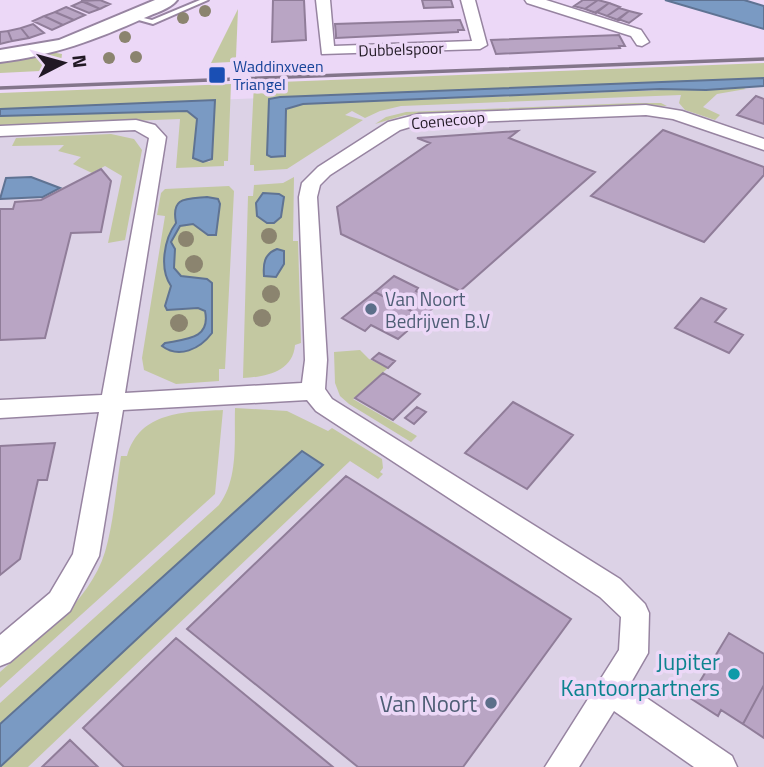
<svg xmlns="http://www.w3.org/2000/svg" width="764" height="767" font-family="'Titillium Web',sans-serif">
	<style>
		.industrial { fill: #dcd2e6 }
		.green { fill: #c3c8a1 }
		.water { fill: #7a9ac3; stroke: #5f7393; stroke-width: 2 }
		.building { fill: #b9a5c4; stroke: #907d99; stroke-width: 2 }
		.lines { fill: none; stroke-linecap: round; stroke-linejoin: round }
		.service-casing { stroke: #9784a1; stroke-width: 4 }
		.minor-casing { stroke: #9784a1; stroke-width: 3 }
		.tertiary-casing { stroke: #9784a1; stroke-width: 4 }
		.service { fill: #fff; fill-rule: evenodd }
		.minor { fill: #fff; fill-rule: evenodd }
		.tertiary { fill: #fff; fill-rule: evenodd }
		.rail { stroke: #83758a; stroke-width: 3.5 }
		.tree { fill: #8b846f }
		.transit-dot { fill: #1a4fb4; stroke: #ecd8f7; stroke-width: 2.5 }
		.service-dot { fill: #5c6f8a; stroke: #ecd8f7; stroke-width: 2.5 }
		.culture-dot { fill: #0f9aa8; stroke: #ecd8f7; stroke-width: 2.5 }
		.labels { text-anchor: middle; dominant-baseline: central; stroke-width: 7; stroke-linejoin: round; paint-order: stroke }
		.far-street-label { font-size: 16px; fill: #211924; stroke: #ecd8f7 }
		.far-transit-label { font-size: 16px; fill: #164399; stroke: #ecd8f7; text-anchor: start }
		.service-label { font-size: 19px; fill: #4e5e75; stroke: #ecd8f7; text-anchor: start }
		.near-culture-label { font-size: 23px; fill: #0d838f; stroke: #ecd8f7; text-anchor: end }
		.near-service-label { font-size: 23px; fill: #4e5e75; stroke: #ecd8f7; text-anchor: end }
	</style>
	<rect width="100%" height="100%" fill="#ecd8f7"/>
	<path class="industrial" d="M 764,77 L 764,767 L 0,767 L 0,109 Z"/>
	<path class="green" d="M 238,9 L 236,57 L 231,62 L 211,63 Z
		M 51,52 L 62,54 L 60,70 L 0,73 L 0,60 Z
		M 764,63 L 764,78 L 270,99 L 267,155 L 280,157 L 286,109 L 303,104 L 741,87 L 746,89 L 717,94 L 703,107 L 720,115 L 715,120 L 685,110 L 679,103 L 681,95 L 401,106 L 380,111 L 365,118 L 352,111 L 345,115 L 363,120 L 287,169 L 254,171 L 254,165 L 250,165 L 254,83 Z
		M 231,84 L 228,161 L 224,161 L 224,166 L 176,168 L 180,119 L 0,126 L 0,116 L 187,111 L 197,119 L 193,158 L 209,162 L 212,159 L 215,100 L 0,109 L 0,93 Z
		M 634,103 L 661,103 L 667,106 L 634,105 L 405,115 L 375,124 L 386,117 L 406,112 Z
		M 111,134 L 134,139 L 142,150 L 125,240 L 108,243 L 122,176 L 105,166 L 92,173 L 73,164 L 81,157 L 58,151 L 64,145 L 12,146 L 16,138 Z
		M 294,177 L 293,241 L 298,241 L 301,343 L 295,345 C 293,372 265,377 243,378 L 248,196 L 253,196 L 254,185 L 283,183 Z
		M 229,186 L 234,191 L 225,369 L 219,369 L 219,381 L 176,384 L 144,370 L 142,358 L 165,216 L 157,215 L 161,193 L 165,189 Z
		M 360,350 L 369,359 L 388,368 L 353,399 L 417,436 L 411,442 L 349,404 L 340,396 L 335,383 L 334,352 Z
		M 235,408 L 287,411 L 328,431 L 332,428 L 382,459 L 383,468 L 380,472 L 383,474 L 378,479 L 350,461 L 28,767 L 1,767 L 322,465 L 302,451 L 0,724 L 0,703 L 219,505 C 239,478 234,440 235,408 Z
		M 223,410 L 215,494 L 0,688 L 0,672 C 39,638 89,603 105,552 C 114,521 116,488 121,456 L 127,456 C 140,411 184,412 223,410 Z"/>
	<path class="water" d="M 665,0 L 744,0 L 764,6 L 764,29 Z
		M 764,78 L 764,86 L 706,90 L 660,89 L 303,104 L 286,109 L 285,156 L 271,157 L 267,155 L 269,99 L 280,97 Z
		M 215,100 L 212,159 L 203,162 L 193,158 L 197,119 L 187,111 L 0,116 L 0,109 Z
		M 31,177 L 60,188 L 43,197 L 0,199 L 6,178 Z
		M 263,193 L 279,194 L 284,197 L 281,217 L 274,223 L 267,223 L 257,216 L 256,203 Z
		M 207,197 L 218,199 L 220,204 L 216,235 L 208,235 L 193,224 L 180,226 L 171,242 L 175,249 L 174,268 L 181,276 L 207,279 L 212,283 L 212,333 C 200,349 179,359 162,346 L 165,343 C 186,339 211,339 205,311 L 198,308 L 167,310 L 165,306 L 171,286 C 159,269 164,239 176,223 C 171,197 185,199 207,197 Z
		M 277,249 L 284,251 L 284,264 L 276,277 L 264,276 C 263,264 264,254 277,249 Z
		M 302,451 L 323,465 L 0,767 L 0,724 Z"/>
	<path class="building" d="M 100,0 L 110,4 L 100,9 L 81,1 Z
		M 273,0 L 304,0 L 306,40 L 272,42 Z
		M 422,0 L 451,0 L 453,7 L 424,8 Z
		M 583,0 L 598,0 L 585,9 L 574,6 Z
		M 598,0 L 609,3 L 596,13 L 585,9 Z
		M 83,1 L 100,9 L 89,13 L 72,6 Z
		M 609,3 L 620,7 L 607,16 L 596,12 Z
		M 66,7 L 85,15 L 74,20 L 55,12 Z
		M 619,8 L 629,11 L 618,20 L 607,16 Z
		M 629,11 L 641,14 L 629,23 L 618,19 Z
		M 55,12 L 74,20 L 63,25 L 44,16 Z
		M 44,16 L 63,25 L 52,30 L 33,21 Z
		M 460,20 L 464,30 L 458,30 L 458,32 L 336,38 L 336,35 L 335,24 Z
		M 33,24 L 44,33 L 29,38 L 21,28 Z
		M 21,28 L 29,38 L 12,41 L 8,31 Z
		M 8,31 L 12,41 L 0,44 L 0,32 Z
		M 619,35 L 625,46 L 619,46 L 620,48 L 496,54 L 491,40 Z
		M 756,96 L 764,99 L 764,124 L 737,115 Z
		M 663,130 L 764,167 L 764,175 L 704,242 L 591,196 Z
		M 518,131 L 509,138 L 595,172 L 460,291 L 341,234 L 337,207 L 430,143 L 417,138 Z
		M 101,169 L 111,181 L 101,232 L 71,233 L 45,338 L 0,340 L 0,209 L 13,209 L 15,202 L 41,200 Z
		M 394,276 L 418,288 L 416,291 L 439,302 L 423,317 L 375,292 Z
		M 375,292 L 423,317 L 398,339 L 371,325 L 365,331 L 342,318 Z
		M 701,298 L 726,309 L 715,322 L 743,335 L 729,353 L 675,328 Z
		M 379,353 L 395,361 L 388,368 L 372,359 Z
		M 383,373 L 420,394 L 393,420 L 355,398 Z
		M 513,402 L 573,435 L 527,489 L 465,453 Z
		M 417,407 L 426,412 L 414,424 L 405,418 Z
		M 55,443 L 47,480 L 38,480 L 20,559 L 0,575 L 0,446 Z
		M 346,476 L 571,619 L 463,767 L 358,767 L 187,629 Z
		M 729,633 L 764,654 L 764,685 L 743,724 L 721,710 L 718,716 L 690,698 Z
		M 176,638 L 333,767 L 124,767 L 83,728 Z
		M 764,685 L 764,738 L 743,724 Z
		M 70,740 L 98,767 L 42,767 Z"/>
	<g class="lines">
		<defs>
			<path id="service" d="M 200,0 L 208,0 L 153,24 L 128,17 L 131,15 L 152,20 Z"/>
			<path id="minor" d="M 316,0 L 330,0 L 334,46 L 472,41 L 461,0 L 475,0 L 487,45 L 480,49 L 322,54 Z
				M 525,0 L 546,0 L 641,30 L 649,42 L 642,46 L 637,45 L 631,36 L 527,3 Z
				M 646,105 L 682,111 L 764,139 L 764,150 L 673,119 L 646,115 L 420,124 L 400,130 L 330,175 L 320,185 L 317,197 L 327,360 L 325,389 L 332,399 L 620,579 L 645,604 L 649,613 L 648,653 L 629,686 L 732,756 L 737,767 L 694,767 L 614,711 L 579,767 L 545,767 L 619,650 L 621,617 L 600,597 L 316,411 L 307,400 L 123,410 L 99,556 L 70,611 L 10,662 L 0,666 L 0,635 L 50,593 L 73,554 L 99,412 L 0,418 L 0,400 L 102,395 L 149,138 L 135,130 L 0,136 L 0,126 L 136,120 L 155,125 L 166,137 L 125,393 L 302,383 L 305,360 L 299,197 L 302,183 L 318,167 L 388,122 L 419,114 Z"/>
			<path id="tertiary" d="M 155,0 L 177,0 C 170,9 155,13 144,18 C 98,39 52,56 0,62 L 0,50 L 59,40 Z"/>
		</defs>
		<use href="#service" class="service-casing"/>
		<use href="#minor" class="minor-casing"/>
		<use href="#tertiary" class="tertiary-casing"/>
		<use href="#service" class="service"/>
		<use href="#minor" class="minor"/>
		<use href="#tertiary" class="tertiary"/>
		<path class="rail" d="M 0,88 L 764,59"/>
	</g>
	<g class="tree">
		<circle cx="205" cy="11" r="6"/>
		<circle cx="183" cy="18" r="6"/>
		<circle cx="125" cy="37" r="6"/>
		<circle cx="136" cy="57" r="6"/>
		<circle cx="109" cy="58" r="6"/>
		<circle cx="269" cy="236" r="8"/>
		<circle cx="186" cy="239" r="8"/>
		<circle cx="194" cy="264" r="9"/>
		<circle cx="271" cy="294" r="9"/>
		<circle cx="262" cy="318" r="9"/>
		<circle cx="179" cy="323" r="9"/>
	</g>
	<rect class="transit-dot" x="208" y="66" width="18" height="18" rx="3.5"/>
	<g class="service-dot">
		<circle cx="371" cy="309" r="7"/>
		<circle cx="491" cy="703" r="7"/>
	</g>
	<circle class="culture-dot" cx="734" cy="674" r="7"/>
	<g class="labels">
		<g class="far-street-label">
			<text transform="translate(401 49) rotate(-2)">Dubbelspoor</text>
			<text transform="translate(448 120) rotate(-5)">Coenecoop</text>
		</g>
		<g class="far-transit-label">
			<text x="233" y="66">Waddinxveen<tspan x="233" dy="18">Triangel</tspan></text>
		</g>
		<g class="service-label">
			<text x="385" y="298">Van Noort<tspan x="385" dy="22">Bedrijven B.V</tspan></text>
		</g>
		<g class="near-culture-label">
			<text x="720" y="661">Jupiter<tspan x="720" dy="26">Kantoorpartners</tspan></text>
		</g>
		<g class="near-service-label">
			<text x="477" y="703">Van Noort</text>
		</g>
	</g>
	<g transform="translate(63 63) rotate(84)" stroke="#ecd8f7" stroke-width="5" paint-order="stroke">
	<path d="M0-5L12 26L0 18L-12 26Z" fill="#211924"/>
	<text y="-10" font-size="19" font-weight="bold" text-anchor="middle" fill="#211924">N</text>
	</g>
</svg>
